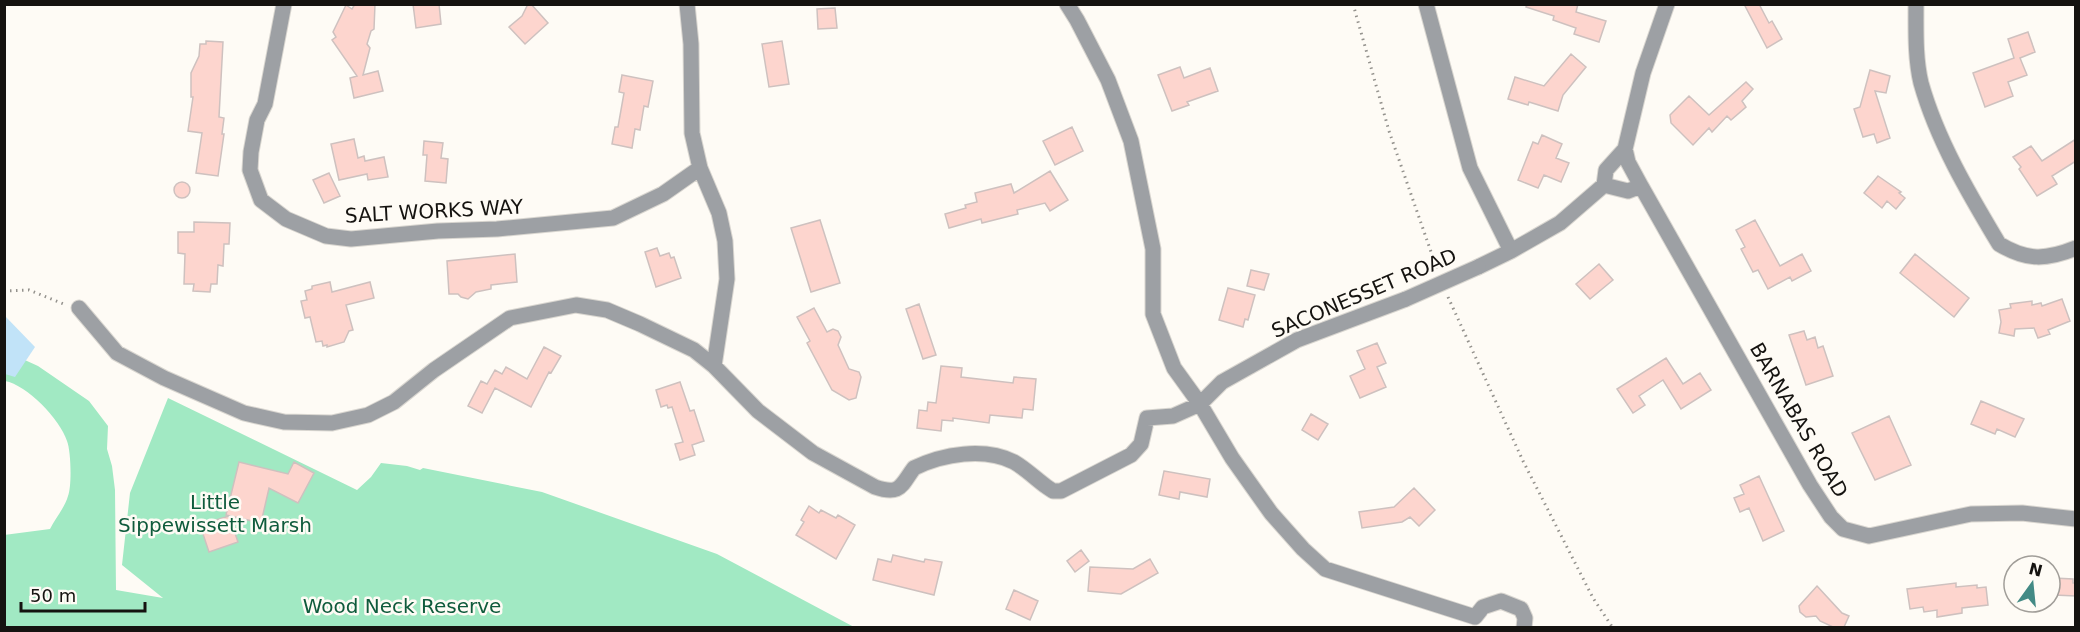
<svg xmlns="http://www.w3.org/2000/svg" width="2080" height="632" font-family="'DejaVu Sans',sans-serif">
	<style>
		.green { fill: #a1e9c3 }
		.water { fill: #c1e3f8 }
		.building { fill: #fdd5ce; stroke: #cec1bf; stroke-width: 1.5 }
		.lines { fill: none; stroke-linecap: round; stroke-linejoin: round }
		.minor-casing { stroke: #d9d6d0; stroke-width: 17 }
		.path { stroke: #94928d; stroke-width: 3; stroke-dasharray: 1.5 4.5; stroke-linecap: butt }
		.minor { stroke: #9da0a4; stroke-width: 15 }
		.minor-bridge-casing { stroke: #d9d6d0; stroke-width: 17; stroke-linecap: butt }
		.minor-bridge { stroke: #9da0a4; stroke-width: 15 }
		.labels { text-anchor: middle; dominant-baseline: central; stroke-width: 5; stroke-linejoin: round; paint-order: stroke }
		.street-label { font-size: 20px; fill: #151310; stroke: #fefbf5 }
		.park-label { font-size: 20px; fill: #0f5b3c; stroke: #fefbf5 }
	</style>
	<rect width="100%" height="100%" fill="#fefbf5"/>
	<path class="green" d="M 5,351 L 38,366 L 89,401 L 108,426 L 107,449 L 112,466 L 115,490 L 116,590 L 163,598 L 122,565 L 130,493 L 168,398 L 357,490 L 371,477 L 381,463 L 407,466 L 420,470 L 423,468 L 542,492 L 717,554 L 854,627 L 5,627 L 4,535 L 50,529 C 55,519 65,507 68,496 C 72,486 71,451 67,441 C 60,419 27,385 5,381 Z"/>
	<path class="water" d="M 5,316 L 35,347 L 15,377 L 5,374 Z"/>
	<path class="building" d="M 355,4 L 375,4 L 374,29 L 371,31 L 367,44 L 370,48 L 363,75 L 378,71 L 383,91 L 354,98 L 350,78 L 357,76 L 332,40 L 336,37 L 333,32 L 346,5 L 352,9 Z
		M 413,4 L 439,4 L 441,24 L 416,28 Z
		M 528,4 L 531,4 L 548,23 L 525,44 L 509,27 L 522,16 Z
		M 1527,4 L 1578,4 L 1576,12 L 1606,21 L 1599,42 L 1574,34 L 1576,28 L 1553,20 L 1554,16 L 1526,7 Z
		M 1744,4 L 1759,4 L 1769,23 L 1772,21 L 1782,39 L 1767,48 Z
		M 835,8 L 837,28 L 818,29 L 817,9 Z
		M 2028,32 L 2035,52 L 2020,58 L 2027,75 L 2008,82 L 2013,96 L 1985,107 L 1973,73 L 2014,58 L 2008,39 Z
		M 206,41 L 223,42 L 219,117 L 224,118 L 222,134 L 224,134 L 218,176 L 196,173 L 202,133 L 188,131 L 193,97 L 191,97 L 191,73 L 199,56 L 200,44 L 206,44 Z
		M 782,41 L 789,84 L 769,87 L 762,44 Z
		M 1571,54 L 1586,67 L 1563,95 L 1558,111 L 1529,102 L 1528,105 L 1508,99 L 1515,77 L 1544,86 Z
		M 1180,67 L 1184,78 L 1210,68 L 1218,91 L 1187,102 L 1189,105 L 1172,111 L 1158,75 Z
		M 1870,70 L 1890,76 L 1886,93 L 1875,91 L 1890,138 L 1877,143 L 1874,134 L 1863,137 L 1854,109 L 1860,107 Z
		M 622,75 L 653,81 L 648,107 L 644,106 L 640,130 L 635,129 L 632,148 L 612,144 L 615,127 L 618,127 L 624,93 L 619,92 Z
		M 1746,82 L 1753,89 L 1742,101 L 1746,107 L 1731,120 L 1727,116 L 1712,132 L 1709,128 L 1693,145 L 1671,123 L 1670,115 L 1689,96 L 1709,115 Z
		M 1072,127 L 1083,151 L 1055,165 L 1043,141 Z
		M 1542,135 L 1562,144 L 1556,158 L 1569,163 L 1561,182 L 1544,175 L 1538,188 L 1518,180 L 1533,142 L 1538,144 Z
		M 354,139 L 358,158 L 364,156 L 365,161 L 384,157 L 388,177 L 368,180 L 367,174 L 339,180 L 331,144 Z
		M 2076,139 L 2076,161 L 2052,176 L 2057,184 L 2037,196 L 2019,169 L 2021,167 L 2013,157 L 2031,146 L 2042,161 Z
		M 424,141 L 443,143 L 441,158 L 448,159 L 446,183 L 425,181 L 427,155 L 423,155 Z
		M 1050,171 L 1068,200 L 1050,211 L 1045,203 L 1017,210 L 1018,214 L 982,223 L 981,219 L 949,228 L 945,214 L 966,208 L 965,205 L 977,202 L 975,193 L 1011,184 L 1014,193 Z
		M 329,173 L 340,196 L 324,203 L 313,180 Z
		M 1878,176 L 1901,192 L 1899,193 L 1905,198 L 1896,209 L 1887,201 L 1882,208 L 1864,193 Z
		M174 190a8 8 0 1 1 16 0a8 8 0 1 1-16 0Z
		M 820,220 L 840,283 L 811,292 L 791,228 Z
		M 1755,220 L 1780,266 L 1802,254 L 1811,271 L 1792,281 L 1790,277 L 1768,289 L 1758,270 L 1753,272 L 1741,249 L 1745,247 L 1736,230 Z
		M 194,222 L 230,223 L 229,244 L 224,244 L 223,266 L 218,265 L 217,284 L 211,284 L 210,292 L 193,291 L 194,284 L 184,284 L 185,254 L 178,253 L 178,232 L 194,232 Z
		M 657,248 L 660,256 L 669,253 L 671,258 L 674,257 L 681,278 L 656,287 L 645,252 Z
		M 515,254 L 517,282 L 491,285 L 491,289 L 476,292 L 468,299 L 461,297 L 458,294 L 449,294 L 447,261 Z
		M 1915,254 L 1969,298 L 1954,317 L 1900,273 Z
		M 1599,264 L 1613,280 L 1590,299 L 1576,284 Z
		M 1251,270 L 1269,274 L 1264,290 L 1247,286 Z
		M 330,282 L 332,292 L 370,282 L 374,298 L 346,305 L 353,330 L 349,331 L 344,342 L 327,347 L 327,345 L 323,346 L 322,341 L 316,342 L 310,317 L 305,318 L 301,301 L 307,300 L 305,291 L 312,289 L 312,286 Z
		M 1228,288 L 1255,295 L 1248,320 L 1245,319 L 1243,327 L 1219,320 Z
		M 2062,299 L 2070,321 L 2048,330 L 2050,334 L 2038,338 L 2034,328 L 2015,329 L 2014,336 L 1999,333 L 2001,322 L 1999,310 L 2011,308 L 2010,304 L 2032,301 L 2032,305 L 2041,303 L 2042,306 Z
		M 919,304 L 936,355 L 923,359 L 906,309 Z
		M 814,308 L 827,332 L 833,329 L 838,331 L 841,337 L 838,345 L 849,369 L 859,372 L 861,377 L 856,398 L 849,400 L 832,390 L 807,343 L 810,341 L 797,317 Z
		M 1804,331 L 1807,340 L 1815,337 L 1818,348 L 1823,346 L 1833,376 L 1806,385 L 1789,335 Z
		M 1377,343 L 1386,363 L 1377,367 L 1386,387 L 1360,398 L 1350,376 L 1365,369 L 1357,351 Z
		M 544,347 L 561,356 L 551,373 L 549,372 L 531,407 L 495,388 L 482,413 L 468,406 L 481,381 L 487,384 L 495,370 L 502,374 L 506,367 L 527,379 Z
		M 1666,358 L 1683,384 L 1700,373 L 1711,390 L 1681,409 L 1663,380 L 1639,396 L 1645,405 L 1633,413 L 1617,389 Z
		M 941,366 L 962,368 L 961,377 L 1013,383 L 1014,377 L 1036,379 L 1033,410 L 1023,409 L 1022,418 L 990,415 L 989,423 L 953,418 L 953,421 L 942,420 L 941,431 L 917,428 L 919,410 L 927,411 L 928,402 L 936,403 Z
		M 680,382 L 690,411 L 694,410 L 704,441 L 692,445 L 695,455 L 680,460 L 675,444 L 683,442 L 672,407 L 668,408 L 667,405 L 661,407 L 656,390 Z
		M 1981,401 L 2024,419 L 2015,437 L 1997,429 L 1995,434 L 1971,424 Z
		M 1311,414 L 1328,424 L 1318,440 L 1302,430 Z
		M 1889,416 L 1911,465 L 1875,480 L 1852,433 Z
		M 239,462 L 288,474 L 294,462 L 314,473 L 298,503 L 269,488 L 261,523 L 226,515 Z
		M 1164,471 L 1210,479 L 1207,497 L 1180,492 L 1179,499 L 1159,495 Z
		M 1759,476 L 1784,531 L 1763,541 L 1749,508 L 1740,512 L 1734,498 L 1744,494 L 1740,485 Z
		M 1414,488 L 1435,510 L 1419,526 L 1410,517 L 1402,522 L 1362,528 L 1359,512 L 1394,507 Z
		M 809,506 L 819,513 L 821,510 L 836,518 L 838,515 L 855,525 L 836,559 L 796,535 L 804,522 L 801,520 Z
		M 229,516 L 238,542 L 209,552 L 200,525 Z
		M 1081,550 L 1089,561 L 1075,572 L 1067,561 Z
		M 893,555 L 924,562 L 925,559 L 942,562 L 934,595 L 873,580 L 878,559 L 891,562 Z
		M 1150,559 L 1158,573 L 1121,594 L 1088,591 L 1090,567 L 1133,569 Z
		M 2054,578 L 2073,579 L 2073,583 L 2076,583 L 2076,596 L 2054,595 Z
		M 1956,583 L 1956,587 L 1977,585 L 1977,588 L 1986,587 L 1988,605 L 1962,608 L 1962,613 L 1937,617 L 1937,610 L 1924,612 L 1923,607 L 1910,609 L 1907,589 Z
		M 1817,586 L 1842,613 L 1849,616 L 1844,627 L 1833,627 L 1820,621 L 1816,616 L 1806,617 L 1800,612 L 1799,606 Z
		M 1014,590 L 1038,601 L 1030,620 L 1006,609 Z"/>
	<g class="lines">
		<defs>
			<path id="minor" d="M 284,4 L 265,104 L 257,120 L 251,152 L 250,170 L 261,200 L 286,219 L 326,236 L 351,239 L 438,231 L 497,229 L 613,218 L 663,194 L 700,168
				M 687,4 L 691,44 L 692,133 L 700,168 L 719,213 L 725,241 L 727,279 L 714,366
				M 1067,4 L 1077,20 L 1108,80 L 1131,141 L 1153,249 L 1153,314 L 1174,368 L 1200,404 L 1232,458 L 1271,513 L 1303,549 L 1325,569 L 1475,617
				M 1426,4 L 1470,168 L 1511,251
				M 1916,4 C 1916,30 1915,58 1921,83 C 1937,140 1969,194 1999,244 C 2027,261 2046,260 2076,248
				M 1625,149 L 1628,162 L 1641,186
				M 1604,185 L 1628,191 L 1641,186 L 1810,485 L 1831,517 L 1843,529 L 1869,536 L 1971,514 L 2022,513 L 2076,519
				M 1478,267 L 1511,251 L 1560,223 L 1604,185 L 1606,170 L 1625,149 L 1643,73 L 1667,4
				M 79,308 L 117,353 L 164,378 L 244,413 L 284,422 L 332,423 L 368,415 L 394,402 L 434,370 L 510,318 L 576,305 L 607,310 L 640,324 L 694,350 L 714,366 L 758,411 L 813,453 L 875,487 C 901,496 901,485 914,468 C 943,454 984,447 1014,462 C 1026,469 1036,479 1047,487 L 1053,491 L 1061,491 L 1131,455 L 1141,444 L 1147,418 L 1173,416 L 1200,404 L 1222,382 L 1297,340 L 1406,299
				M 1475,617 L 1483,607 L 1501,601 L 1521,609 L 1525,618 L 1524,628"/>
		</defs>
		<use href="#minor" class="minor-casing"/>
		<path class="path" d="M 1353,4 L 1389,131 L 1437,269
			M 4,291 L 29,290 L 66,305
			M 1448,297 L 1523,461 L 1593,598 L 1613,628"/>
		<use href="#minor" class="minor"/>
		<defs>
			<path id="minor-bridge" d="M 1406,299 L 1478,267"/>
		</defs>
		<use href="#minor-bridge" class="minor-bridge-casing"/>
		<use href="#minor-bridge" class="minor-bridge"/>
	</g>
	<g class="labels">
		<g class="street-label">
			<text transform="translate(434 211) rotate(-3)">SALT WORKS WAY</text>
			<text transform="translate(1364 293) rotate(-23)">SACONESSET ROAD</text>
			<text transform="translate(1799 420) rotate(60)">BARNABAS ROAD</text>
		</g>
		<g class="park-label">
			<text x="215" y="502">Little<tspan x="215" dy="23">Sippewissett Marsh</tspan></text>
			<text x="402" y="606">Wood Neck Reserve</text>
		</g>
	</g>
	<rect width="2080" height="632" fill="none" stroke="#151310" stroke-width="12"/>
	<g transform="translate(2032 584) rotate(15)"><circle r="28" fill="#fefbf5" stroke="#a19e99" stroke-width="1.5"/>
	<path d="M0-4.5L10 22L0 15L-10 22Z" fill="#438a85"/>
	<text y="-9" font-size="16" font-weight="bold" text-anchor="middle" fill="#151310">N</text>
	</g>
	<path d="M21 602v9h124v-9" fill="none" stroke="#151310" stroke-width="3"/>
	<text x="30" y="602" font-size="18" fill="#151310" stroke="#fefbf5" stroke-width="4.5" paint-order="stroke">50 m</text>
</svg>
